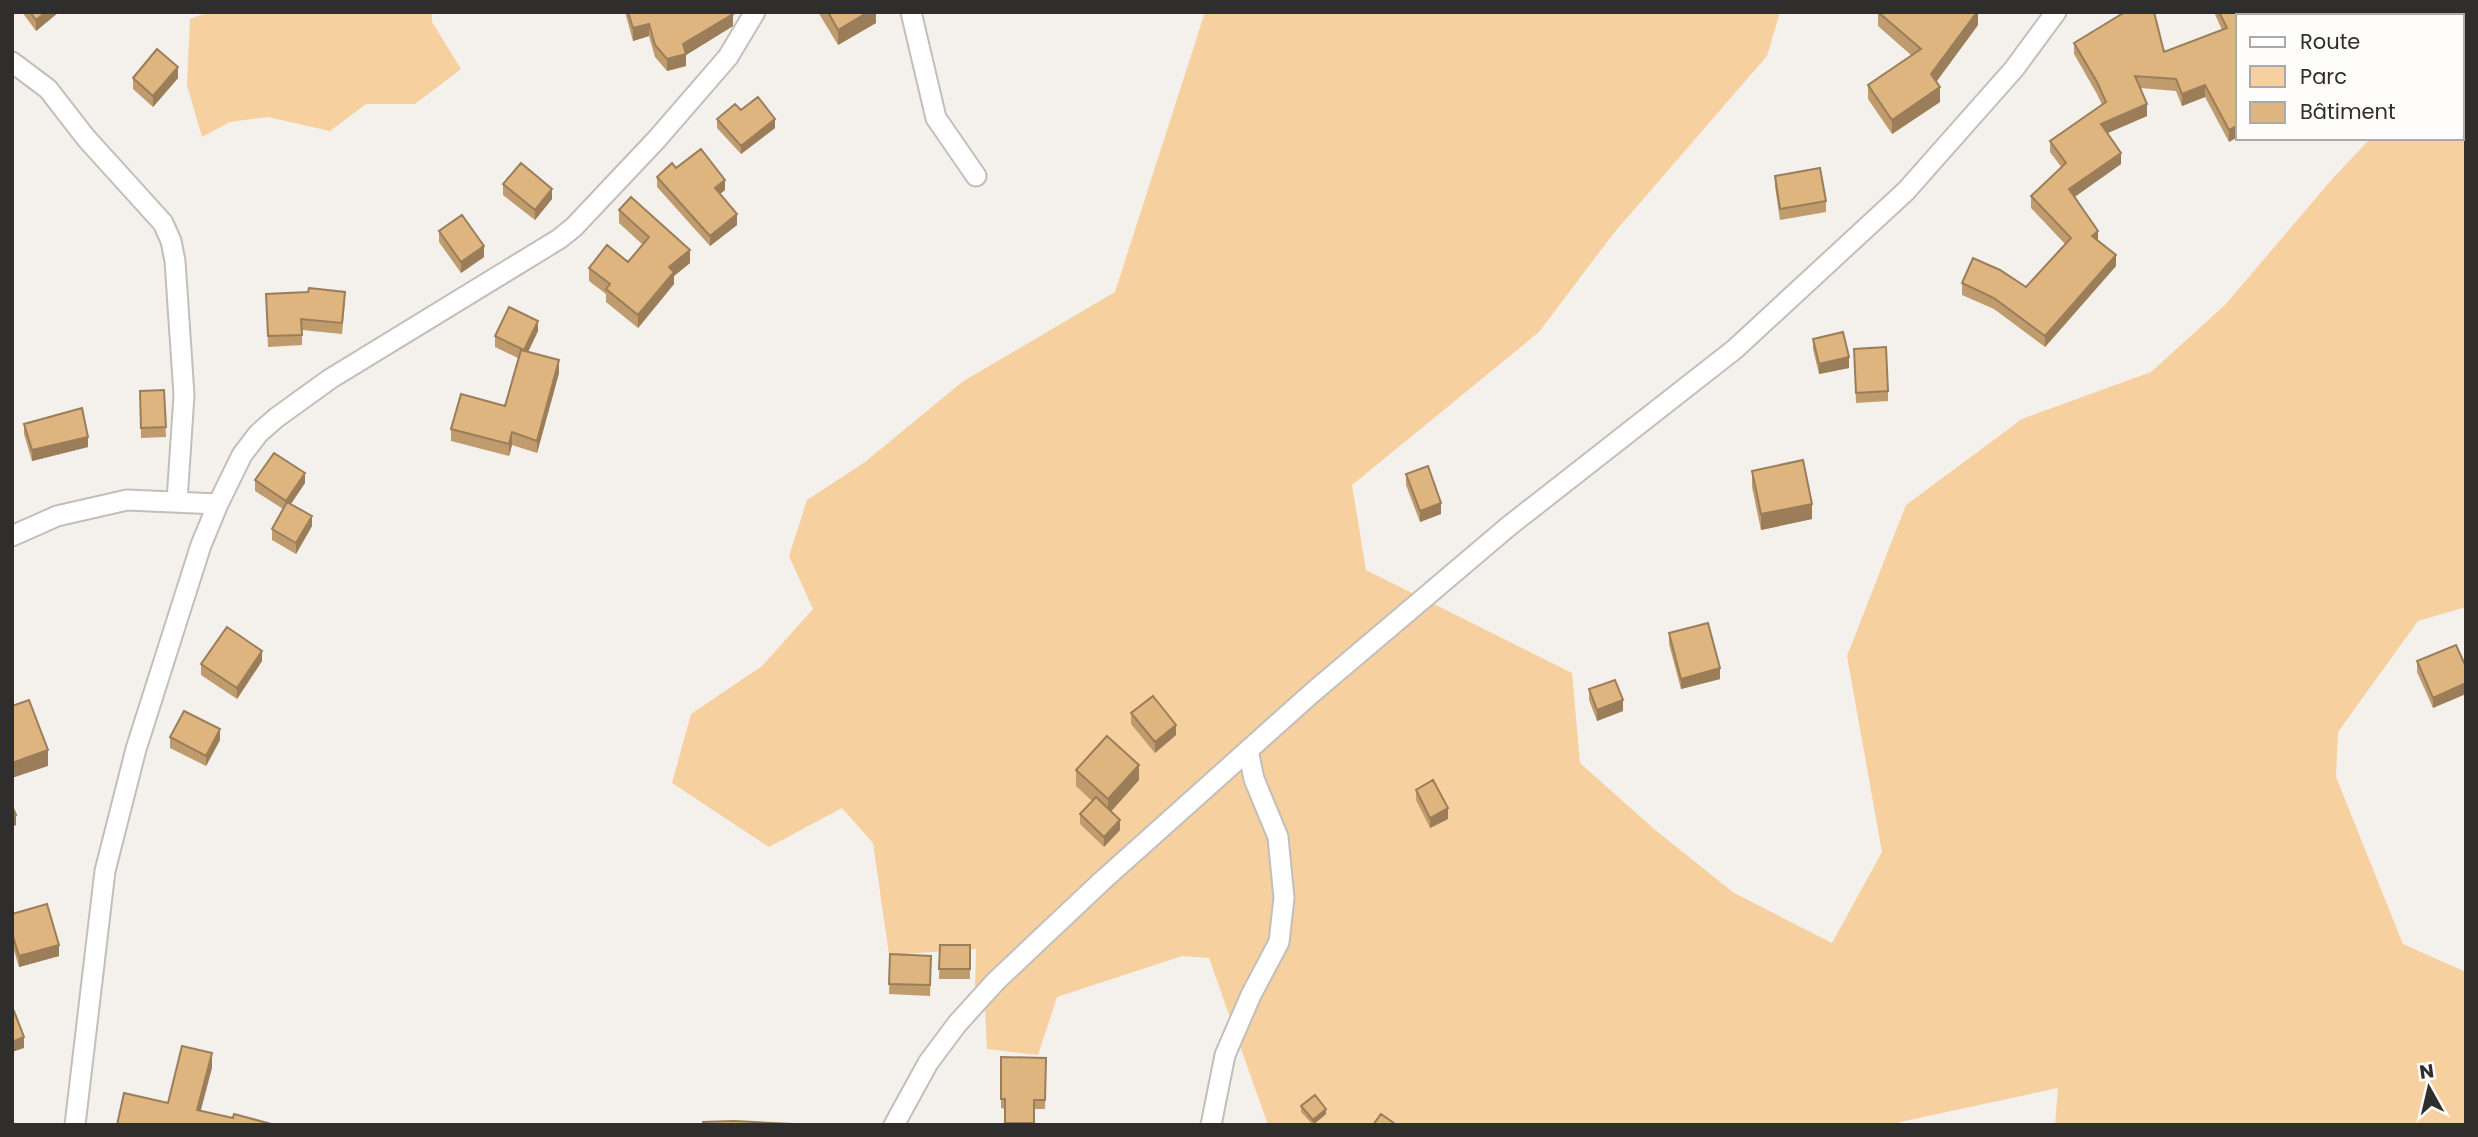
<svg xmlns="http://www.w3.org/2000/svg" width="2478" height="1137" font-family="Poppins,sans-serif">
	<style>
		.green { fill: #f7d0a0 }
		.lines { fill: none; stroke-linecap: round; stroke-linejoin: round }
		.street-casing { stroke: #c2beb9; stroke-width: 23 }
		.street { stroke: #fff; stroke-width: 19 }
		.wall { fill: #bf9b6d }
		.shaded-wall { fill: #9b7e59 }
		.building { fill: #deb47f; stroke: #9b7e59; stroke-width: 2 }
	</style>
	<rect width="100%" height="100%" fill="#f4f0eb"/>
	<path class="green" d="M 209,12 L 432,12 L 432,22 L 461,69 L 415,104 L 366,104 L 330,131 L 268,117 L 230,122 L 202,137 L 187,85 L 190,19 Z
		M 1205,12 L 1780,12 L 1767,56 L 1613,234 L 1539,332 L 1352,485 L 1366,570 L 1572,673 L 1580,763 L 1654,829 L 1734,893 L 1832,943 L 1882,852 L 1847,656 L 1906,505 L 2022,419 L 2151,372 L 2225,305 L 2333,178 L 2371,138 L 2462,138 L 2462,41 L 2464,38 L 2462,35 L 2462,16 L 2450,16 L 2448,12 L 2466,12 L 2466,607 L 2418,621 L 2338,732 L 2336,777 L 2403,944 L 2466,972 L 2466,1125 L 2055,1125 L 2058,1088 L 1900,1122 L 1896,1125 L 1268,1125 L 1209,958 L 1182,956 L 1057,997 L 1038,1055 L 987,1049 L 985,1009 L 975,989 L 976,949 L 889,955 L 873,843 L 842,808 L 769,847 L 672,783 L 691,714 L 762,666 L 813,609 L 789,556 L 807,500 L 865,462 L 962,382 L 1115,292 Z"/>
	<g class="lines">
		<defs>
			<path id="street" d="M 911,12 L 936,118 L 976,176
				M 12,62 L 48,89 L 86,138 L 163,223 L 171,241 L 175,261 L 184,395 L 177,501
				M 12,536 L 57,516 L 127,500 L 218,504
				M 75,1125 L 105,871 L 136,749 L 201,545 L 218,504 L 242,455 L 258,434 L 276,418 L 330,379 L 559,239 L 574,227 L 657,139 L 728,57 L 755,12
				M 894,1125 L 928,1063 L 957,1024 L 996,981 L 1102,881 L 1312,693 L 1509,526 L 1735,349 L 1906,191 L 2014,69 L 2056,12
				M 1211,1125 L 1225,1055 L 1251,995 L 1279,942 L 1284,898 L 1278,837 L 1254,779 L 1248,750"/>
		</defs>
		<use href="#street" class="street-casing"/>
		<use href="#street" class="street"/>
	</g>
	<path class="wall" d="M 22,12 L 59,12 L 36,31 Z
		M 625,12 L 732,12 L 733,26 L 686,55 L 686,66 L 667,71 L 655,57 L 649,36 L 633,41 Z
		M 818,12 L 876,12 L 876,23 L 838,45 Z
		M 1878,12 L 1978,12 L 1978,25 L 1936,82 L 1940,102 L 1892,134 L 1868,99 L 1868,85 L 1911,55 L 1878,26 Z
		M 2214,12 L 2246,12 L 2229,142 L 2205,97 L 2182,106 L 2176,91 L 2140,88 L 2147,116 L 2107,133 L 2121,164 L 2074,197 L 2098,240 L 2116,266 L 2045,347 L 1994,309 L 1962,295 L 1962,283 L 2026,287 L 2065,244 L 2031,208 L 2031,196 L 2062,168 L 2050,152 L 2050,141 L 2102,105 L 2097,94 L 2074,54 L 2074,43 L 2164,52 L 2222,30 Z
		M 2323,12 L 2379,12 L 2378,16 L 2338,16 Z
		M 133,78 L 178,78 L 153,107 L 133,89 Z
		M 741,110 L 775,128 L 741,154 L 717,128 L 717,119 Z
		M 676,168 L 725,190 L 720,194 L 737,225 L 710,246 L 657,187 L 657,177 Z
		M 1775,176 L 1826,201 L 1826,212 L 1780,220 L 1775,186 Z
		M 503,184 L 552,199 L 535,220 L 503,195 Z
		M 619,210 L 690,263 L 674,276 L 674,284 L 638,328 L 606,302 L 606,294 L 589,281 L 589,268 L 628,262 L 643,245 L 619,223 Z
		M 439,231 L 484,257 L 461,273 L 439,242 Z
		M 266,294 L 345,302 L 342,334 L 302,330 L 302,345 L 268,347 Z
		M 538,331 L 528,352 L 559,373 L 537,453 L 512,445 L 509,456 L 451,441 L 451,429 L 505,406 L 518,358 L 495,347 L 495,336 Z
		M 1813,339 L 1849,368 L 1819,374 L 1813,349 Z
		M 1854,349 L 1888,391 L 1888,401 L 1856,403 Z
		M 164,390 L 166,437 L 141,438 L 140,391 Z
		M 24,424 L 88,447 L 32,461 L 24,434 Z
		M 1752,471 L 1812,519 L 1761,530 L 1752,487 Z
		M 1406,474 L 1441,514 L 1420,522 L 1406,485 Z
		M 255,480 L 305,483 L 291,504 L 312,526 L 296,554 L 272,540 L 272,529 L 283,509 L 255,491 Z
		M 1669,633 L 1720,679 L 1681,689 L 1669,644 Z
		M 2456,645 L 2433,708 L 2417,672 L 2417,661 Z
		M 262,661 L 237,699 L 201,675 L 201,664 Z
		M 1589,689 L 1623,711 L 1597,721 L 1589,700 Z
		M 1131,713 L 1176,735 L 1155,753 L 1131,724 Z
		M 170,737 L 220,740 L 206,766 L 170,748 Z
		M 1076,770 L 1139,780 L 1111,811 L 1120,830 L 1104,847 L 1080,824 L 1080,814 L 1092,801 L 1076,786 Z
		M 1416,790 L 1448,819 L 1430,828 L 1416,800 Z
		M 12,914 L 59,956 L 19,967 L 12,944 Z
		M 940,945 L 970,945 L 970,979 L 939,979 Z
		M 890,954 L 931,956 L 930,996 L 889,994 Z
		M 1001,1057 L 1046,1058 L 1045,1109 L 1034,1109 L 1034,1125 L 1005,1125 L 1005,1109 L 1001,1108 Z
		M 1301,1106 L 1326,1114 L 1313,1125 L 1301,1112 Z"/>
	<path class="shaded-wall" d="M 46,12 L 59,12 L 36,31 L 36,20 Z
		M 868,12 L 876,12 L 876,23 L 838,45 L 838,30 Z
		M 1977,12 L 1978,12 L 1978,25 L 1931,89 L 1931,74 Z
		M 733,14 L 733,26 L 686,55 L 686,66 L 667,71 L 667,59 L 683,44 Z
		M 649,24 L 649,36 L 633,41 L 633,28 Z
		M 178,67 L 178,78 L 153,107 L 153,96 Z
		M 2205,85 L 2205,97 L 2182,106 L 2182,94 Z
		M 1940,87 L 1940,102 L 1892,134 L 1892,120 Z
		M 2147,104 L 2147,116 L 2101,136 L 2101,124 Z
		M 775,119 L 775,128 L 741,154 L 741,146 Z
		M 2238,125 L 2238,137 L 2229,142 L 2229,130 Z
		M 2121,153 L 2121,164 L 2069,201 L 2069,189 Z
		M 725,180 L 725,190 L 715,198 L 715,188 Z
		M 552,189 L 552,199 L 535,220 L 535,210 Z
		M 737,214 L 737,225 L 710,246 L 710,236 Z
		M 2098,231 L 2098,243 L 2092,236 Z
		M 484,246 L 484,257 L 461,273 L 461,262 Z
		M 690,250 L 690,263 L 674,276 L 674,284 L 638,328 L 638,315 L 669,267 Z
		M 2116,255 L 2116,266 L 2045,347 L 2045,336 Z
		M 538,321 L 538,331 L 524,360 L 524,350 Z
		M 1849,357 L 1849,368 L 1819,374 L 1819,364 Z
		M 559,360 L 559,373 L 537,453 L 537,441 Z
		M 512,432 L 512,445 L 509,456 L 509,444 Z
		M 88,437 L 88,447 L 32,461 L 32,450 Z
		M 305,473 L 305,483 L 286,511 L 286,501 Z
		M 1441,503 L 1441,514 L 1420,522 L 1420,511 Z
		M 1812,504 L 1812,519 L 1761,530 L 1761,514 Z
		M 312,516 L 312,526 L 296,554 L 296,543 Z
		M 262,651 L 262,661 L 237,699 L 237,688 Z
		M 1720,668 L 1720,679 L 1681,689 L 1681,679 Z
		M 2466,683 L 2466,694 L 2433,708 L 2433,698 Z
		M 1623,700 L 1623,711 L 1597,721 L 1597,710 Z
		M 1176,725 L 1176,735 L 1155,753 L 1155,742 Z
		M 220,729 L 220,740 L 206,766 L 206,756 Z
		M 48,750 L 48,766 L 12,778 L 12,763 Z
		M 1139,765 L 1139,780 L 1108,815 L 1108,799 Z
		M 1448,808 L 1448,819 L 1430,828 L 1430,818 Z
		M 16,815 L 16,825 L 12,827 L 12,817 Z
		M 1120,820 L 1120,830 L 1104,847 L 1104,837 Z
		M 59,945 L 59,956 L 19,967 L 19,956 Z
		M 24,1037 L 24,1048 L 12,1052 L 12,1042 Z
		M 212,1053 L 212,1068 L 197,1125 L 197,1110 Z
		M 1326,1109 L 1326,1114 L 1313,1125 L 1313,1120 Z"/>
	<path class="building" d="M 30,12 L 46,12 L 36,20 Z
		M 628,12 L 732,12 L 733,14 L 683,44 L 686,54 L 667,59 L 655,45 L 649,24 L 633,28 Z
		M 828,12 L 868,12 L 838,30 Z
		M 1878,12 L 1977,12 L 1931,74 L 1940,87 L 1892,120 L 1868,85 L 1921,49 Z
		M 2125,12 L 2154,12 L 2164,52 L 2227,28 L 2219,12 L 2246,12 L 2248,16 L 2238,16 L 2238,125 L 2229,130 L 2205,85 L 2182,94 L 2176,79 L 2135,76 L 2147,104 L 2101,124 L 2121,153 L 2069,189 L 2098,231 L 2092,236 L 2116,255 L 2045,336 L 1994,298 L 1962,283 L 1973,258 L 2000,270 L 2026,287 L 2071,238 L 2031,196 L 2066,163 L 2050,141 L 2106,102 L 2097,82 L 2074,43 Z
		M 2345,12 L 2378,12 L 2378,16 L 2343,16 Z
		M 157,49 L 178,67 L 153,96 L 133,78 Z
		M 758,97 L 775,119 L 741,146 L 717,119 L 735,104 L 741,110 Z
		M 701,149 L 725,180 L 715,188 L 737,214 L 710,236 L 657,177 L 672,163 L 676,168 Z
		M 521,163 L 552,189 L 535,210 L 503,184 Z
		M 1820,168 L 1826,201 L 1780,209 L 1775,176 Z
		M 631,197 L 690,250 L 669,267 L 674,272 L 638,315 L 606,289 L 610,284 L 589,268 L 607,245 L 628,262 L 649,237 L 619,210 Z
		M 462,215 L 484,246 L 461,262 L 439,231 Z
		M 309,288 L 345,292 L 342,323 L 301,319 L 302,335 L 268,336 L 266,294 L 308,292 Z
		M 509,307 L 538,321 L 524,350 L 495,336 Z
		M 1843,332 L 1849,357 L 1819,364 L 1813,339 Z
		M 1886,347 L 1888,391 L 1856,393 L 1854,349 Z
		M 521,350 L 559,360 L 537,441 L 512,432 L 509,444 L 451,429 L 461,394 L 505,406 Z
		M 164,390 L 166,427 L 141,428 L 140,391 Z
		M 82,408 L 88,437 L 32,450 L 24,424 Z
		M 274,453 L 305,473 L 286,501 L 255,480 Z
		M 1803,460 L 1812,504 L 1761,514 L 1752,471 Z
		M 1428,466 L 1441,503 L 1420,511 L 1406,474 Z
		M 287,502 L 312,516 L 296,543 L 272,529 Z
		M 1708,623 L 1720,668 L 1681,679 L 1669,633 Z
		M 227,627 L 262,651 L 237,688 L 201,664 Z
		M 2456,645 L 2466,667 L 2466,683 L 2433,698 L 2417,661 Z
		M 1615,680 L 1623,700 L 1597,710 L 1589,689 Z
		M 1153,696 L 1176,725 L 1155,742 L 1131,713 Z
		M 29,700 L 48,750 L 12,763 L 12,706 Z
		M 184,711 L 220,729 L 206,756 L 170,737 Z
		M 1107,736 L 1139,765 L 1108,799 L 1076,770 Z
		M 1433,780 L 1448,808 L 1430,818 L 1416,790 Z
		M 1096,797 L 1120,820 L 1104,837 L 1080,814 Z
		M 12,806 L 16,815 L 12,817 Z
		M 47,904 L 59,945 L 19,956 L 12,933 L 12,914 Z
		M 940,945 L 970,945 L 970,969 L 939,969 Z
		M 890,954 L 931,956 L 930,985 L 889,984 Z
		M 14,1011 L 24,1037 L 12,1042 L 12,1012 Z
		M 182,1046 L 212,1053 L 197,1110 L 233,1118 L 234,1114 L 275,1125 L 117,1125 L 124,1093 L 168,1103 Z
		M 1001,1057 L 1046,1058 L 1045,1100 L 1034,1100 L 1034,1123 L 1005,1123 L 1005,1099 L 1001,1099 Z
		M 1315,1095 L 1326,1109 L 1313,1120 L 1301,1106 Z
		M 1381,1114 L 1395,1124 L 1394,1125 L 1373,1125 Z
		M 734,1121 L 792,1124 L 792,1125 L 703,1125 L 703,1122 Z"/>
	<rect width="2478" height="1137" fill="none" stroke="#302e2c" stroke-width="28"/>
	<rect x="2236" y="14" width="228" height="126" fill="#fffdfb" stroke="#acaaa8" stroke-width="2"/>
	<rect x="2250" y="37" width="35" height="10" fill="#ffffff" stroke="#acaaa8" stroke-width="2"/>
	<text x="2300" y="49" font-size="21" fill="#302e2c">Route</text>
	<rect x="2250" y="66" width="35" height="21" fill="#f7d0a0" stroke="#acaaa8" stroke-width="2"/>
	<text x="2300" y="84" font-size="21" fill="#302e2c">Parc</text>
	<rect x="2250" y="102" width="35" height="21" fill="#deb47f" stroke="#acaaa8" stroke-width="2"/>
	<text x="2300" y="119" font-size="21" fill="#302e2c">Bâtiment</text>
	<g transform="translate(2429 1088) rotate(352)" stroke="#fffdfb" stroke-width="5" paint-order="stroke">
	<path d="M0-5L12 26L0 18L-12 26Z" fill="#302e2c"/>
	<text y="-10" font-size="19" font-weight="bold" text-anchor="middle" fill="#302e2c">N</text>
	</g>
</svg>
